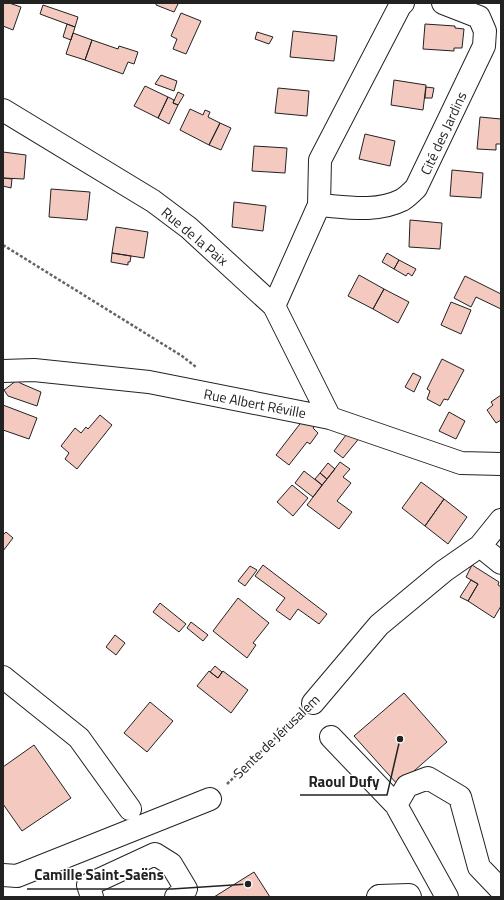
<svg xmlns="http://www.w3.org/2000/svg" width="504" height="900" font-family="'Titillium Web',sans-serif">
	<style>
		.building { fill: #f3c9c0; stroke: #222 }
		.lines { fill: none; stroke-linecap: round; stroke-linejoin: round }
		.minor-casing { stroke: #222; stroke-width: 24 }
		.path { stroke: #646464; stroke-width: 2.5; stroke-dasharray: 3 2; stroke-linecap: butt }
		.minor { stroke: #fff; stroke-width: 22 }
		.labels { text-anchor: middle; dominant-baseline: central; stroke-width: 3; stroke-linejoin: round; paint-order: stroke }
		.street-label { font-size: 14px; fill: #222; stroke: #fff }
		.leader { fill: none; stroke: #222; stroke-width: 1.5 }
		.callout-dot { fill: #222; stroke: #fff; stroke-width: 1.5 }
		.callout-label { font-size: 15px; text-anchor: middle; font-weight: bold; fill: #222; stroke: #fff; stroke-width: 3; stroke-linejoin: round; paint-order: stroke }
	</style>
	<rect width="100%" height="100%" fill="#fff"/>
	<path class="building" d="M 3,3 L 9,3 L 21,7 L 13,30 L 3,26 Z
		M 156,3 L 177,3 L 178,4 L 174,12 L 156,5 Z
		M 43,5 L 78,17 L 75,27 L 40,14 Z
		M 181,13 L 201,21 L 186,54 L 173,49 L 177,39 L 171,36 Z
		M 67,24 L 75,27 L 71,40 L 63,37 Z
		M 425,24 L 455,26 L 455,28 L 464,29 L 462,48 L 454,48 L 454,51 L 423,49 Z
		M 293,31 L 337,36 L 334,61 L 290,57 Z
		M 257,32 L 273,37 L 269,44 L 255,39 Z
		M 73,33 L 92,40 L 85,60 L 66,54 Z
		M 92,40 L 118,49 L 119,46 L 138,52 L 134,64 L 128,62 L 123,74 L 85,60 Z
		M 161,75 L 177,81 L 174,91 L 155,84 Z
		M 394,80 L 426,85 L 423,110 L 391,105 Z
		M 145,86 L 168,97 L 158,118 L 134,106 Z
		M 426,87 L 434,88 L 432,98 L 425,98 Z
		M 278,88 L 309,91 L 307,116 L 275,113 Z
		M 178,92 L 184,95 L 178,105 L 173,103 Z
		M 168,97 L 174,100 L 173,103 L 178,105 L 169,124 L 158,118 Z
		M 190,109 L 203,115 L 205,110 L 210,112 L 208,117 L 220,123 L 209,145 L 180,130 Z
		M 480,117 L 501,119 L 501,144 L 496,144 L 496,150 L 477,149 Z
		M 220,123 L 231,128 L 221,150 L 209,145 Z
		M 365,134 L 395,141 L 390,166 L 359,159 Z
		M 254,146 L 287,148 L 285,173 L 252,171 Z
		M 3,152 L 26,155 L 24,179 L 3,178 Z
		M 452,170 L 483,173 L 481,198 L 450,196 Z
		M 3,178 L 12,179 L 11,188 L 3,186 Z
		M 51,189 L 90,192 L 87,220 L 49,217 Z
		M 234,202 L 266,206 L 263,231 L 232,227 Z
		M 410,220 L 442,223 L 440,249 L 409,247 Z
		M 116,227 L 148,232 L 144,258 L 112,253 Z
		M 112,253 L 131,256 L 130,262 L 128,262 L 128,265 L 111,262 Z
		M 387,253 L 399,260 L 394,269 L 382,262 Z
		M 399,260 L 416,269 L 412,276 L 408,273 L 406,276 L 394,269 Z
		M 359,275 L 384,289 L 373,309 L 348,296 Z
		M 465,276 L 501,294 L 501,309 L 476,297 L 471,307 L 454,298 Z
		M 384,289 L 409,302 L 398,323 L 373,309 Z
		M 451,302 L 471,310 L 461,334 L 441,325 Z
		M 442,359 L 464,370 L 448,400 L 444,399 L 440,406 L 427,399 L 430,391 L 427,389 Z
		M 413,373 L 421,377 L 414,392 L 405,387 Z
		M 17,380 L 20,383 L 41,392 L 37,406 L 8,396 L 4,390 Z
		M 501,395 L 501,420 L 496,423 L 487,410 L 493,405 L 491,402 Z
		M 3,405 L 37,418 L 29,439 L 3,430 Z
		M 449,412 L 465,421 L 456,439 L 439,431 Z
		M 100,415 L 112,425 L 77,469 L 65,459 L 69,453 L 61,446 L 75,428 L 81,433 L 86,427 L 88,429 Z
		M 306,416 L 319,421 L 313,428 L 318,433 L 310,444 L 307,442 L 289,465 L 276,455 Z
		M 349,431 L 361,436 L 343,458 L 334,451 Z
		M 340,462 L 350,469 L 343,477 L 351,483 L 337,501 L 352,512 L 339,529 L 307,505 Z
		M 328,463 L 335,469 L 327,479 L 320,473 Z
		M 304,471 L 322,485 L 313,497 L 295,483 Z
		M 320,473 L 327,479 L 322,485 L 315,479 Z
		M 421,482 L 444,499 L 425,526 L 402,508 Z
		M 292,485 L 308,498 L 293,516 L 277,502 Z
		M 444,499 L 467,517 L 448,544 L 425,526 Z
		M 6,532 L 13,538 L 3,551 L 3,535 Z
		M 263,565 L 327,614 L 319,624 L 298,609 L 290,620 L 276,610 L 285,598 L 255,576 Z
		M 472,565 L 499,582 L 498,585 L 501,587 L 501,606 L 494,618 L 468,601 L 478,584 L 466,577 Z
		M 250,566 L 257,570 L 245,586 L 238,581 Z
		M 471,580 L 478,584 L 468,601 L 460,597 Z
		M 238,598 L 269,623 L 253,643 L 256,645 L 247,658 L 213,631 Z
		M 160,603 L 186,624 L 179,632 L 153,612 Z
		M 191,622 L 208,635 L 203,641 L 187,628 Z
		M 115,635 L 125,643 L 116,655 L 106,647 Z
		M 215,666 L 222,672 L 218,678 L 210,672 Z
		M 209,671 L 218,678 L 223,671 L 248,690 L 231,713 L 197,686 Z
		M 404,693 L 447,742 L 398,785 L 354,736 Z
		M 150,702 L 173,721 L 147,752 L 124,733 Z
		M 34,745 L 71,798 L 22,831 L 3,804 L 3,767 Z
		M 254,872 L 270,897 L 214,897 Z"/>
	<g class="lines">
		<defs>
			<path id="minor" d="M 3,110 L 153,201 L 189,228 L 274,306 L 330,418
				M 319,205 C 346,207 376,213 402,200 C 407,197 412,192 416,188 L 484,46 L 485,31 L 479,17 L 443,3
				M 274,306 L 319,205 L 320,160 L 401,4 L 403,3
				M 3,371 L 34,370 L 149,382 L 330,418 L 461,463 L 501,464
				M 480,546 L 501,563
				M 3,677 L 79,738 L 130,809
				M 313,703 L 379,625 L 444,571 L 480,546 L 501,520
				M 331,737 L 396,805
				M 3,875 L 17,876 L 210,799
				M 92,897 L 88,885 L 155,854 L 171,864 L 186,889 L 176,897
				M 378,897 L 379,896 L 409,895 L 410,897
				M 447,897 L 396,805 L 407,786 L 428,778 L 460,797 L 479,867 L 501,890"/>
		</defs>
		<use href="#minor" class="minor-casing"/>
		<path class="path" d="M 3,245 L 182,356 L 196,367
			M 227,784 L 297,717"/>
		<use href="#minor" class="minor"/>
	</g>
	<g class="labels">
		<g class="street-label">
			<text transform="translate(443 133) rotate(-65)">Cité des Jardins</text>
			<text transform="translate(195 236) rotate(40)">Rue de la Paix</text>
			<text transform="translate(255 403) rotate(11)">Rue Albert Réville</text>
			<text transform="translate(276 736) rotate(-44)">Sente de Jérusalem</text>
		</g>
	</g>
	<path class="leader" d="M400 739L387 795H300M248 884L172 889H27"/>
	<g class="callout-dot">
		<circle cx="400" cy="739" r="4"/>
		<circle cx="248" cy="884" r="4"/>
	</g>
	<g class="callout-label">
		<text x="344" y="787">Raoul Dufy</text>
		<text x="99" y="880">Camille Saint-Saëns</text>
	</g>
	<rect width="504" height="900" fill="none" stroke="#222222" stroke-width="8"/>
</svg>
